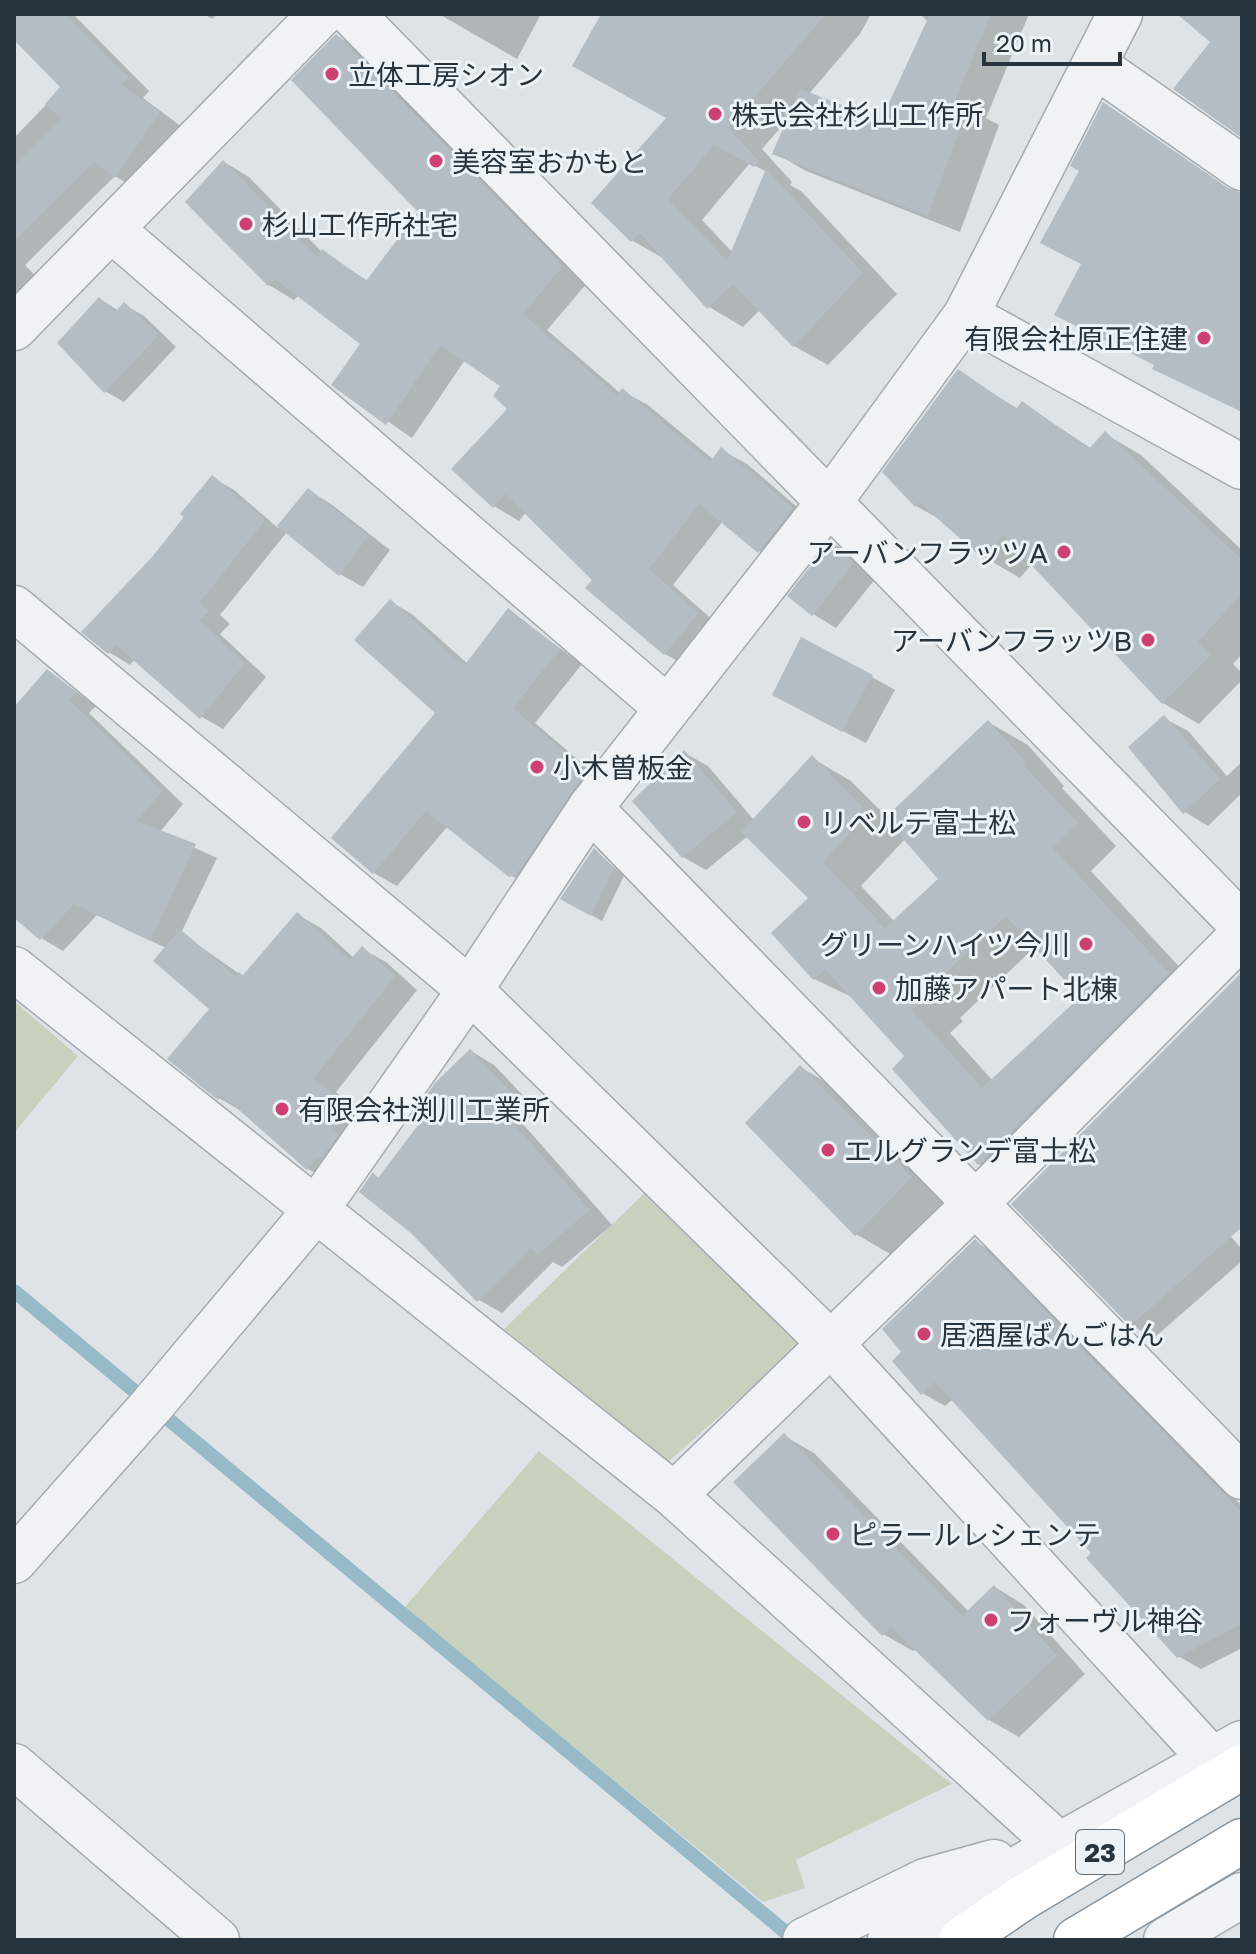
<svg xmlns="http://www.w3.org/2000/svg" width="1256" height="1954" font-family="'Golos Text','Noto Sans JP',sans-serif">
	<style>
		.green { fill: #c7d1be }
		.shadow { fill: #0003; fill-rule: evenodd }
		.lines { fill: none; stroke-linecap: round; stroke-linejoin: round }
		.stream { stroke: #97b9c8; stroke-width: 14 }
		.building { fill: #b4bdc4; fill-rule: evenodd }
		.minor-casing { stroke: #a3abb1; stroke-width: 47 }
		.trunk-casing { stroke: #85949e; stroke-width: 47 }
		.minor { stroke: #f0f3f5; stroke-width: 44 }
		.trunk { stroke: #fff; stroke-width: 44 }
		.poi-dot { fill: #ce4074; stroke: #ecf2f5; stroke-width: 3 }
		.labels { text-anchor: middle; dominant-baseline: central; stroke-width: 6; stroke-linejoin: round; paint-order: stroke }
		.shield { fill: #ecf2f5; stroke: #626d75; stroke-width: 2 }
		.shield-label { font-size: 26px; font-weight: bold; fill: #27343e }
		.poi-label { font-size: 28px; fill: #27343e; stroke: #ecf2f5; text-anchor: start }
	</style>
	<rect width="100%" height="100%" fill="#dde3e7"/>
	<path class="green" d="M 14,1001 L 78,1056 L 14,1133 Z
		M 656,1182 L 814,1332 L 668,1462 L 504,1329 Z
		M 539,1451 L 952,1784 L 796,1860 L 805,1888 L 763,1902 L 404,1608 Z"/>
	<path class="shadow" d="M 14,14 L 73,14 L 149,91 L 143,98 L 182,127 L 138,190 L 115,176 L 25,265 L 49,290 L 14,328 L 14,134 L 16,136 L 63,87 L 14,37 Z
		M 204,14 L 217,14 L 212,19 Z
		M 439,14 L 541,14 L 517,59 Z
		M 603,14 L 871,14 L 860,34 L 808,95 L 882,123 L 928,22 L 920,14 L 1029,14 L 986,118 L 999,125 L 960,232 L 806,171 L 775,153 L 789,118 L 762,149 L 792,182 L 790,185 L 801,191 L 897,294 L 828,365 L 794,346 L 760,310 L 743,327 L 709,307 L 668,261 L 633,241 L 594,203 L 668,118 ZM 750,163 L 767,172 L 733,253 L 702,220 Z
		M 337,36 L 362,51 L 588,282 L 547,330 L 620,393 L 622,391 L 648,405 L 714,460 L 721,450 L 747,464 L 817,524 L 784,566 L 759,551 L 723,521 L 673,585 L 723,629 L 690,668 L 665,654 L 526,512 L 519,521 L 494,506 L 510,409 L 503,386 L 465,360 L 412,438 L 334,384 L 363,344 L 299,295 L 294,300 L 269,285 L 224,162 L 249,177 L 322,252 L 368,281 L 420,212 Z
		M 1104,104 L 1232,191 L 1242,193 L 1242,412 L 1156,365 L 1083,264 L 1082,171 Z
		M 100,299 L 119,311 L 125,305 L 144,316 L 176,347 L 124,402 L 105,391 Z
		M 958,372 L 1018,409 L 1022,403 L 1092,449 L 1105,434 L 1141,455 L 1242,550 L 1242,654 L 1233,664 L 1242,673 L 1242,680 L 1199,724 L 1163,703 L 1032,564 L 1020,578 L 984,557 L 945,522 L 916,506 L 884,472 Z
		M 213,478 L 234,490 L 278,528 L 308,490 L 331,504 L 390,550 L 363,587 L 340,574 L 287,532 L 220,615 L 230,624 L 220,634 L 266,677 L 223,729 L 202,717 L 135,659 L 130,665 L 109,652 L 153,558 Z
		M 832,543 L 855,556 L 876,578 L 836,628 L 813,614 Z
		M 390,601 L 413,615 L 468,664 L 508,611 L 582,664 L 535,723 L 609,786 L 534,889 L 510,875 L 448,826 L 397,886 L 374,873 L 438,712 Z
		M 48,671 L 96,706 L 89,713 L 183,804 L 160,832 L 217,858 L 181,933 L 244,977 L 298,915 L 321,928 L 354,958 L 362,949 L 386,962 L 417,990 L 336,1092 L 358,1112 L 344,1130 L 361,1148 L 331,1182 L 308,1169 L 243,1112 L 219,1098 L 170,1059 L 212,1009 L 166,948 L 97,915 L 63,951 L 41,938 L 14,914 L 14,710 Z
		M 872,677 L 895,690 L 866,743 L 798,708 Z
		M 1164,718 L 1188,731 L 1227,776 L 1242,762 L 1242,793 L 1208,826 L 1185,812 Z
		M 988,722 L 1028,745 L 1064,786 L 1062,788 L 1116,846 L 1091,871 L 1207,997 L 1019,1187 L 979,1164 L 894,1069 L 907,1056 L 856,999 L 814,979 L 810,898 L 748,836 L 706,870 L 683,857 L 685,753 L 708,766 L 754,820 L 812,758 L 851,781 L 888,818 ZM 906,838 L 941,879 L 894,921 L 861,886 ZM 1036,946 L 1083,997 L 993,1081 L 950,1033 L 963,1021 L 960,1018 Z
		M 594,850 L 624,876 L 602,921 L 563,899 Z
		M 1242,995 L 1242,1190 L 1213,1217 L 1242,1249 L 1242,1261 L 1154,1338 L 1131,1325 Z
		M 471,1051 L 494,1065 L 537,1110 L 523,1124 L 612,1225 L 562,1267 L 553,1262 L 502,1313 L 479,1300 L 373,1175 L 380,1178 L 434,1108 Z
		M 800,1067 L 857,1100 L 967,1211 L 912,1267 L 856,1234 Z
		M 975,1241 L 998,1255 L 1242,1506 L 1242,1648 L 1201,1669 L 1178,1656 L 1094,1553 L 953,1399 L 945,1406 L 922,1393 Z
		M 784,1436 L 814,1453 L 969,1612 L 995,1587 L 1024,1605 L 1085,1674 L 1019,1737 L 989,1720 L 916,1649 L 913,1651 L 883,1634 Z"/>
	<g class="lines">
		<path class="stream" d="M 14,1291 L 795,1940"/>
	</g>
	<path class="building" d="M 14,14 L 65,14 L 128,77 L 121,84 L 160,112 L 115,178 L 94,162 L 14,241 L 14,165 L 61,118 L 45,104 L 60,87 L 14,40 Z
		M 601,14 L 826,14 L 728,128 L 759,161 L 754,167 L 714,145 L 668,199 L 727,261 L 766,169 L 863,273 L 793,347 L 733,284 L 707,309 L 640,233 L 631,242 L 591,203 L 666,118 L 572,66 Z
		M 930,14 L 991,14 L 955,100 L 968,106 L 928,216 L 772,154 L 800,89 L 881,120 Z
		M 1177,14 L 1242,14 L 1242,138 L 1173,89 L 1210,42 Z
		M 336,34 L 563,266 L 523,314 L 617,395 L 622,388 L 710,462 L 721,447 L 793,508 L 758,553 L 699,504 L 649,569 L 699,613 L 664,655 L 585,588 L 592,580 L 505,494 L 493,508 L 451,469 L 507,409 L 493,396 L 500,386 L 440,345 L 386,425 L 331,385 L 360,344 L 275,279 L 268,286 L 185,202 L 223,160 L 317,256 L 322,249 L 366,281 L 418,212 L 291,80 Z
		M 1103,102 L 1228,188 L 1242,193 L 1242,412 L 1152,369 L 1154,365 L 1054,315 L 1081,264 L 1040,243 L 1079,171 L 1070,166 Z
		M 99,297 L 115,312 L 124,302 L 159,335 L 104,393 L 57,343 Z
		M 958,369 L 1016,409 L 1022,401 L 1089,449 L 1105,431 L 1242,560 L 1242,593 L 1198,642 L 1211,655 L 1162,704 L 1003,535 L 983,559 L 919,502 L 915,507 L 882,472 Z
		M 212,475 L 265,520 L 200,602 L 209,611 L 200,621 L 245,663 L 200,719 L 116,645 L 108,654 L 81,632 L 152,557 L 184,517 L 180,514 Z
		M 308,488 L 368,536 L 339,576 L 277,526 Z
		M 831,540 L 854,563 L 812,616 L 787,596 Z
		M 390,599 L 464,666 L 508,608 L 560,649 L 513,708 L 587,771 L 516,875 L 509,877 L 426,811 L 373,874 L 331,838 L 435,713 L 354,640 Z
		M 801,637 L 873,675 L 842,732 L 772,695 Z
		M 47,669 L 76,692 L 69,700 L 163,790 L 137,821 L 196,844 L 150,941 L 74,904 L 40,940 L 14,918 L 14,707 Z
		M 1164,715 L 1220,779 L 1183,814 L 1128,747 Z
		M 988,720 L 1026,762 L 1023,765 L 1078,823 L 1053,848 L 1169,973 L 978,1165 L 892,1069 L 904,1056 L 825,969 L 813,980 L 771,933 L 808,898 L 741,832 L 812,755 L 868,813 L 823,862 L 885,928 L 938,879 L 885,818 ZM 1006,916 L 1080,997 L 982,1088 L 912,1010 L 924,998 L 922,995 Z
		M 684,750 L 737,812 L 682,858 L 632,801 Z
		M 594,848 L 614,868 L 591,916 L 560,899 Z
		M 297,912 L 350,960 L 362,946 L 395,976 L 314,1078 L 336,1097 L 322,1116 L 339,1134 L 320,1160 L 317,1158 L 307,1170 L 222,1095 L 218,1100 L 167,1059 L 209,1009 L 153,961 L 180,929 L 236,977 L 239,972 L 243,975 Z
		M 1242,972 L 1242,1227 L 1130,1326 L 1011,1204 Z
		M 470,1049 L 515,1096 L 501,1110 L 590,1210 L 537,1255 L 531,1248 L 477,1302 L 412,1234 L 359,1192 L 373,1172 L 378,1178 L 431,1108 L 423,1100 L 436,1082 Z
		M 800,1065 L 912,1177 L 855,1236 L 745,1123 Z
		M 975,1239 L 1242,1513 L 1242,1624 L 1177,1658 L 1086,1558 L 1091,1553 L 935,1382 L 921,1395 L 892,1361 L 901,1352 L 882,1329 Z
		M 784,1433 L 962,1616 L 994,1585 L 1057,1656 L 988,1721 L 891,1627 L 882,1636 L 733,1482 Z"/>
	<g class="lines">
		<defs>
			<path id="minor" d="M 352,14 L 1242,925
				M 1096,66 L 1242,168
				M 111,229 L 666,707
				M 966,315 L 1242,467
				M 14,328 L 321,14
				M 14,608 L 470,990 L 829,1342 L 1212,1760
				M 590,808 L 1242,1477
				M 14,969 L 674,1495 L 1058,1844
				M 674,1495 L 975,1204 L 1242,935
				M 14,1561 L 152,1405 L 315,1211 L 470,990 L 590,808 L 830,501 L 966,315 L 1120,14
				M 14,1766 L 217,1940
				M 805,1940 L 925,1881 L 994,1862
				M 890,1940 L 1242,1743
				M 1166,1940 L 1242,1895"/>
			<path id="trunk" d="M 961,1940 L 1024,1897 L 1242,1767
				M 1076,1940 L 1242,1841"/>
		</defs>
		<use href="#minor" class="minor-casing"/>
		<use href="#trunk" class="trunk-casing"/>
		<use href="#minor" class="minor"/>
		<use href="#trunk" class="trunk"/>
	</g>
	<g class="poi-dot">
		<circle cx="332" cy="74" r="8"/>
		<circle cx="715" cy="114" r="8"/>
		<circle cx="436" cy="161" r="8"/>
		<circle cx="246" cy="224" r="8"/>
		<circle cx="1204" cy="338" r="8"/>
		<circle cx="1064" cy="552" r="8"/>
		<circle cx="1148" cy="640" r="8"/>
		<circle cx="537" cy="767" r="8"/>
		<circle cx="804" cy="822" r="8"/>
		<circle cx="1086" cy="944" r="8"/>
		<circle cx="879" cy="988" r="8"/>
		<circle cx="282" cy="1109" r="8"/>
		<circle cx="828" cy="1150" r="8"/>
		<circle cx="924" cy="1334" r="8"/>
		<circle cx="833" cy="1534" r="8"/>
		<circle cx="991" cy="1620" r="8"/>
	</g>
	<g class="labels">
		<rect class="shield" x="1076" y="1830" width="48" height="44" rx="6"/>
		<g class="shield-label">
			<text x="1100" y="1852">23</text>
		</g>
		<g class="poi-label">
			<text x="348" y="74">立体工房シオン</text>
			<text x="731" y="114">株式会社杉山工作所</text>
			<text x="452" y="161">美容室おかもと</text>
			<text x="262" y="224">杉山工作所社宅</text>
			<text x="1188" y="338" text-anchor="end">有限会社原正住建</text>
			<text x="1048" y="552" text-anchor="end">アーバンフラッツA</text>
			<text x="1132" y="640" text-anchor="end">アーバンフラッツB</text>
			<text x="553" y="767">小木曽板金</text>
			<text x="820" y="822">リベルテ富士松</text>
			<text x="1070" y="944" text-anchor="end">グリーンハイツ今川</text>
			<text x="895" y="988">加藤アパート北棟</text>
			<text x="298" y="1109">有限会社渕川工業所</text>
			<text x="844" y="1150">エルグランデ富士松</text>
			<text x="940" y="1334">居酒屋ばんごはん</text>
			<text x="849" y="1534">ピラールレシェンテ</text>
			<text x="1007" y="1620">フォーヴル神谷</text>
		</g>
	</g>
	<rect width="1256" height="1954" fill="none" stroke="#27343e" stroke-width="32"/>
	<path d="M984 52v12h136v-12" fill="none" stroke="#27343e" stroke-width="4"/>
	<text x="996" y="52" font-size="24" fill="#27343e" stroke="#ecf2f5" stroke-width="6" paint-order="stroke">20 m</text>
</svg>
